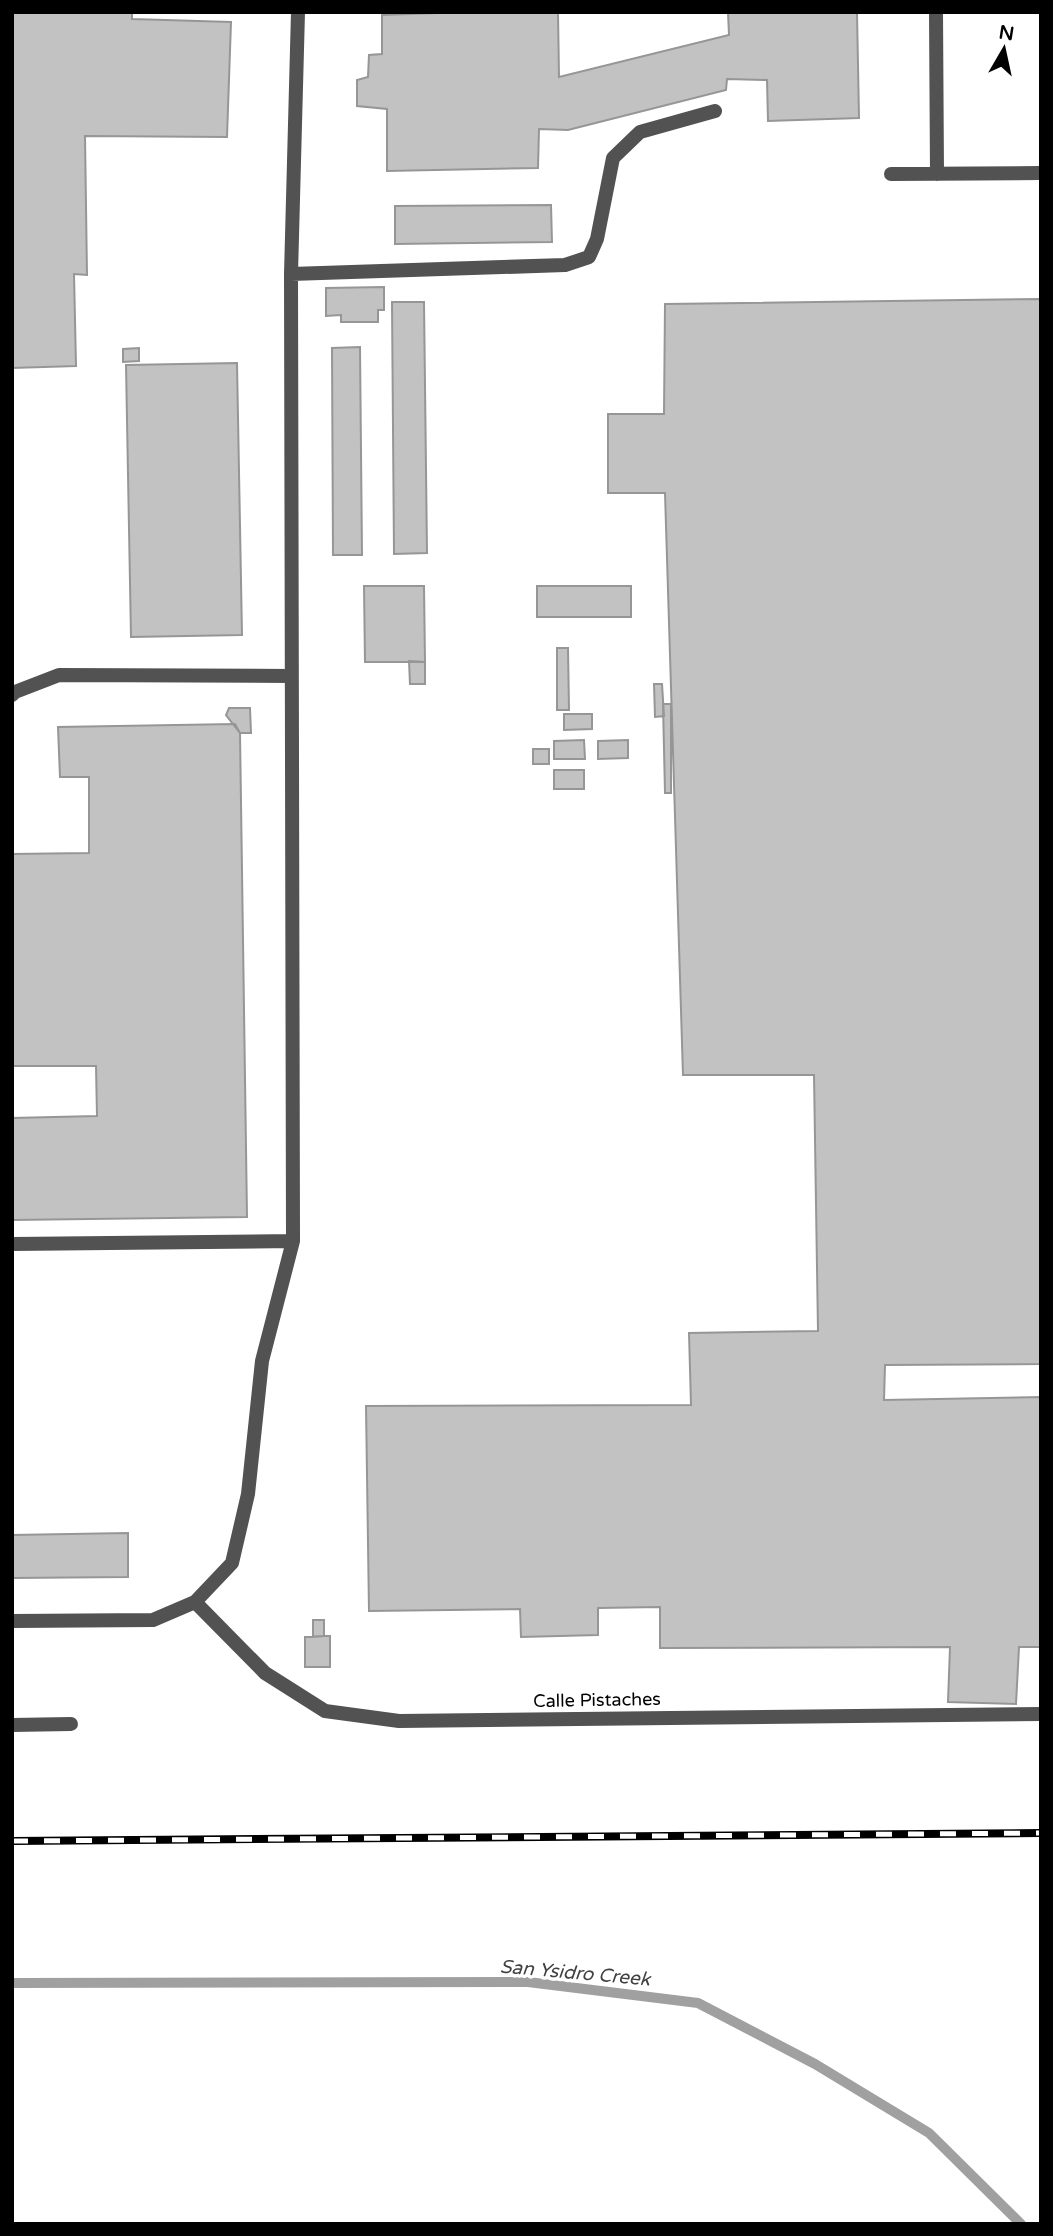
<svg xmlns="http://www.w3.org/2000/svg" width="1053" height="2236" font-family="'Varela Round',sans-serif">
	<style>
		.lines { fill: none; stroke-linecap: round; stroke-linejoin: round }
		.stream { stroke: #a0a0a0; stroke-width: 10 }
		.building { fill: #c2c2c2; stroke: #969696; stroke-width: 2 }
		.service { stroke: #525252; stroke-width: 14 }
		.rail-casing { stroke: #000; stroke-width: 8 }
		.rail { stroke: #fff; stroke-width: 5; stroke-dasharray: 16; stroke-linecap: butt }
		.labels { text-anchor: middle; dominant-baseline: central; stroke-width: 7; stroke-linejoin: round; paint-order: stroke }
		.street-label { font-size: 18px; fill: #000; stroke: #fff }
		.water-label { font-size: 19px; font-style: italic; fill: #414141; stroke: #fff }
	</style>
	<rect width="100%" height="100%" fill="#fff"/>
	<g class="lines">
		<path class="stream" d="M 12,1983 L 528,1982 L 698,2003 L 815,2064 L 929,2133 L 1021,2224"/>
	</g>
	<path class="building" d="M 12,12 L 132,12 L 132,19 L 231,22 L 227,137 L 85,136 L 87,275 L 74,274 L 76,366 L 12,368 Z
		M 467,12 L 558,12 L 559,77 L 729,35 L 728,12 L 857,12 L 859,118 L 768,121 L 767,80 L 727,79 L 726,90 L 568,130 L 539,129 L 538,168 L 387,171 L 387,109 L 357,106 L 357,80 L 368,77 L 369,55 L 382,54 L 382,15 Z
		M 551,205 L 552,242 L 395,244 L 395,206 Z
		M 384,287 L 384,310 L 378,310 L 378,322 L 341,322 L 341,315 L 326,316 L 326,288 Z
		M 1041,299 L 1041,1364 L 885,1365 L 884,1400 L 1041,1397 L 1041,1647 L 1019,1647 L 1016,1704 L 948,1702 L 950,1647 L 660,1648 L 660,1607 L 598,1608 L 598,1635 L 521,1637 L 520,1609 L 369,1611 L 366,1406 L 691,1405 L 689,1333 L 818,1331 L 814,1075 L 683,1075 L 665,493 L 608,493 L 608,414 L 664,414 L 665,304 Z
		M 392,302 L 424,302 L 427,553 L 394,554 Z
		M 360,347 L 362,555 L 333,555 L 332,348 Z
		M 139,348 L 139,361 L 123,362 L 123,349 Z
		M 237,363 L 242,635 L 131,637 L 126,365 Z
		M 364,586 L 424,586 L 425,662 L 365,662 Z
		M 537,586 L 631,586 L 631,617 L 537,617 Z
		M 557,648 L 568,648 L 569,710 L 557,710 Z
		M 409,661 L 425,662 L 425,684 L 410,684 Z
		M 654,684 L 662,684 L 664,716 L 655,717 Z
		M 663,704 L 671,704 L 671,793 L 665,793 Z
		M 229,708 L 250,708 L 251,733 L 240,733 L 226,715 Z
		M 564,714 L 592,714 L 592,729 L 564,730 Z
		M 235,724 L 240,733 L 247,1217 L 12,1220 L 12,1118 L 97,1116 L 96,1066 L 12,1066 L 12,854 L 89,853 L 89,777 L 60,777 L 58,727 Z
		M 584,740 L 585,759 L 554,759 L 554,741 Z
		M 628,740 L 628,758 L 598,759 L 598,741 Z
		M 533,749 L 549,749 L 549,764 L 533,764 Z
		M 554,770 L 584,770 L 584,789 L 554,789 Z
		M 128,1533 L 128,1577 L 12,1578 L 12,1535 Z
		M 313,1620 L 324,1620 L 324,1636 L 313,1637 Z
		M 324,1636 L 330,1636 L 330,1667 L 305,1667 L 305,1637 Z"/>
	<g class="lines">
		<path class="service" d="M 936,12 L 937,174
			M 891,174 L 1041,173
			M 291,274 L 565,265 L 589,257 L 597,239 L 613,158 L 640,132 L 715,111
			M 12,695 L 15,692 L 59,675 L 291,676
			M 12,1244 L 293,1241
			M 195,1602 L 265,1673 L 325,1711 L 399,1721 L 1041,1714
			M 12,1621 L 153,1620 L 195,1602 L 232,1563 L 248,1494 L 262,1361 L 293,1241 L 291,274 L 298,12
			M 12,1725 L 71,1724"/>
		<defs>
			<path id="rail" d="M 12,1841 L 1041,1833"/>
		</defs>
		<use href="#rail" class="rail-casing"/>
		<use href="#rail" class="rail"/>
	</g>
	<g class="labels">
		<g class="street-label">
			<text transform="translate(597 1700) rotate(-1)">Calle Pistaches</text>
		</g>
		<g class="water-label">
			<text transform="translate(575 1973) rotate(5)">San Ysidro Creek</text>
		</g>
	</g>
	<rect width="1053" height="2236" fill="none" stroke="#000000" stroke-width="28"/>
	<g transform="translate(1004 49) rotate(9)" stroke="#ffffff" stroke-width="5" paint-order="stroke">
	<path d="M0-5L12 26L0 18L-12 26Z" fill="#000000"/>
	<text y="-10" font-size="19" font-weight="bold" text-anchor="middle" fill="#000000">N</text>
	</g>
</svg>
